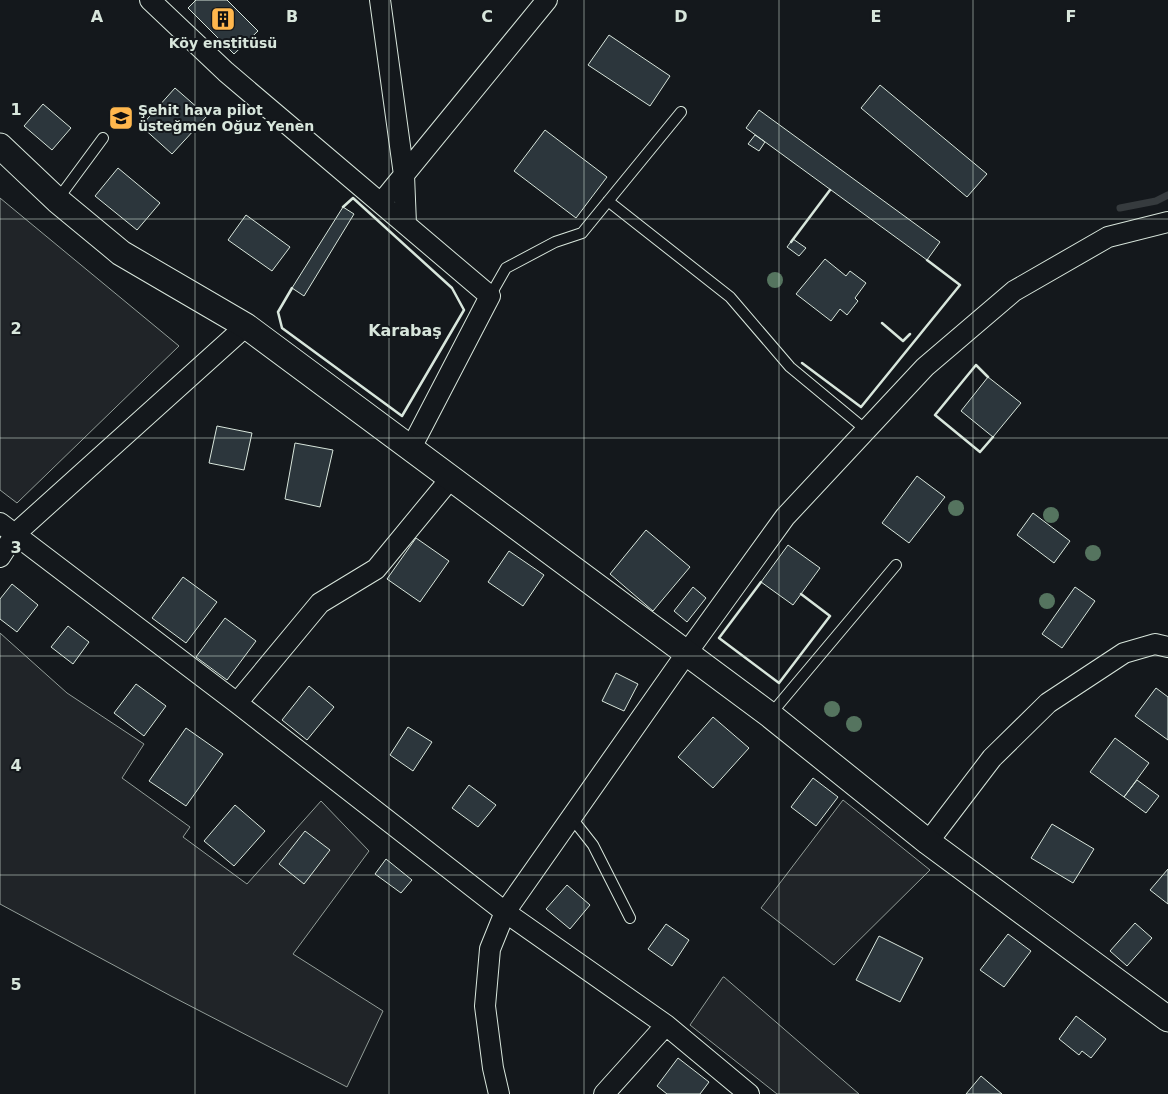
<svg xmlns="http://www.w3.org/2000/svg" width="1168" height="1094" font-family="'DejaVu Sans',sans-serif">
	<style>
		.green { fill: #202428; stroke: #939e99 }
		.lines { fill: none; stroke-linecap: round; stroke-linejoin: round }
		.stream { stroke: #363b3e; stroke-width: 7 }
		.building { fill: #2c363c; stroke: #d8e6dc }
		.service-casing { stroke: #d8e6dc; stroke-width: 12 }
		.minor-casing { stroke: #d8e6dc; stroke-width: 22 }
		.tertiary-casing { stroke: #d8e6dc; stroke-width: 27 }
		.service { stroke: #14181c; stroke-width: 10 }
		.minor { stroke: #14181c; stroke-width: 20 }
		.tertiary { stroke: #14181c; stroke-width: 25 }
		.wall { stroke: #d8e6dc; stroke-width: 2.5 }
		.tree { fill: #55745f }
		.grid { fill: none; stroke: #d8e6dc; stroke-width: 1; stroke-opacity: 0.55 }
		.labels { text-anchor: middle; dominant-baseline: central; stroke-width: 4; stroke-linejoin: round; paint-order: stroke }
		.poi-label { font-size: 14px; font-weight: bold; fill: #d8e6dc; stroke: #14181c }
		.quarter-label { font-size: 16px; font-weight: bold; fill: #d8e6dc; stroke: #14181c }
		.grid-label { font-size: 16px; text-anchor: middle; font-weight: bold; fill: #d8e6dc; stroke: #14181c; stroke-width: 4; stroke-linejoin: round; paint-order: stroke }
	</style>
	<rect width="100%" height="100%" fill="#14181c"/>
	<path class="green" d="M 0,198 L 179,346 L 17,503 L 0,490 Z
		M 0,633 L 67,693 L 144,744 L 122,778 L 190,827 L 183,837 L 247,884 L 321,801 L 369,851 L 293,954 L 383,1011 L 347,1087 L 171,996 L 0,904 Z
		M 843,800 L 930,870 L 834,965 L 761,908 Z
		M 723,977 L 724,977 L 859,1094 L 777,1094 L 690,1025 Z"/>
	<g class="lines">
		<path class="stream" d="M 1120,208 L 1156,201 L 1168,195"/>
	</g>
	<path class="building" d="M 196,0 L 227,0 L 258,31 L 234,54 L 188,8 Z
		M 609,35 L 670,76 L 650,106 L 588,65 Z
		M 880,85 L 987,174 L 967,197 L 861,108 Z
		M 175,88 L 207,116 L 172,154 L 141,126 Z
		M 43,104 L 71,128 L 52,150 L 24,126 Z
		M 759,110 L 940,242 L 927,260 L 746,128 Z
		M 545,130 L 607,177 L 576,218 L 514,171 Z
		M 755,135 L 765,142 L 759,151 L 748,144 Z
		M 118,168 L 160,203 L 137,230 L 95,196 Z
		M 343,207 L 354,214 L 304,296 L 292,288 Z
		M 246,215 L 290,247 L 272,271 L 228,240 Z
		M 793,239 L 806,248 L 799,256 L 787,247 Z
		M 825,259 L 846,276 L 850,271 L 866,283 L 855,298 L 858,301 L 847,315 L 840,309 L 831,321 L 796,294 Z
		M 988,377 L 1021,403 L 993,437 L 961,411 Z
		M 217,426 L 252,433 L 244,470 L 209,463 Z
		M 295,443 L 333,450 L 320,507 L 285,499 Z
		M 917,476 L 945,497 L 909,543 L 882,523 Z
		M 1033,513 L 1070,541 L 1054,563 L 1017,535 Z
		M 646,530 L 690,567 L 653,611 L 610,574 Z
		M 416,538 L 449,561 L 420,602 L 387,579 Z
		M 788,545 L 820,568 L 793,605 L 761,582 Z
		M 509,551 L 544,575 L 523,606 L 488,582 Z
		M 183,577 L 217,602 L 186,643 L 152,618 Z
		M 12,584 L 38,605 L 17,632 L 0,619 L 0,599 Z
		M 693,587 L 706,598 L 687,622 L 674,611 Z
		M 1075,587 L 1095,601 L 1062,648 L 1042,634 Z
		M 225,618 L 256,641 L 227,680 L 196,657 Z
		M 68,626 L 89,642 L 73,664 L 51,647 Z
		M 616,673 L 638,684 L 624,711 L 602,701 Z
		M 136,684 L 166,706 L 144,736 L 114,713 Z
		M 309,686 L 334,707 L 307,740 L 282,720 Z
		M 1156,688 L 1168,697 L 1168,740 L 1135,716 Z
		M 713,717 L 749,748 L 713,788 L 678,757 Z
		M 408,727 L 432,742 L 413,771 L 390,755 Z
		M 186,728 L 223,754 L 186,806 L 149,781 Z
		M 1115,738 L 1149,763 L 1124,797 L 1090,772 Z
		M 813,778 L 838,797 L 816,826 L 791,807 Z
		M 1137,780 L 1159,796 L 1146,813 L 1124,797 Z
		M 469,785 L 496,805 L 478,827 L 452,808 Z
		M 235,805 L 265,831 L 234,866 L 204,841 Z
		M 1052,824 L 1094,849 L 1073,883 L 1031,858 Z
		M 305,831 L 330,850 L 304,884 L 279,864 Z
		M 386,859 L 412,880 L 401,893 L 375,874 Z
		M 1168,869 L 1168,904 L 1150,890 Z
		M 567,885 L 590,905 L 570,929 L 546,909 Z
		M 1135,923 L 1152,938 L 1127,966 L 1110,951 Z
		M 666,924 L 689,940 L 672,966 L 648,949 Z
		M 1008,934 L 1031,951 L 1004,987 L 980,970 Z
		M 879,936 L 923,958 L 900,1002 L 856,980 Z
		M 1076,1016 L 1106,1039 L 1091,1058 L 1082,1051 L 1079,1055 L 1059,1039 Z
		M 678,1058 L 709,1082 L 700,1094 L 667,1094 L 657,1086 Z
		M 981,1076 L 1002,1094 L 966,1094 Z"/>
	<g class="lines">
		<defs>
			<path id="service" d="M 58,199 L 103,138
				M 608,201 L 730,297 L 790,367 L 866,430
				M 490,296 L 506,268 L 555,242 L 582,233 L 681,112
				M 770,715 L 896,565
				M 571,817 L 593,845 L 630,918"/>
			<path id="minor" d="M 150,0 L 226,72 L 490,296 L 411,448
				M 380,0 L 404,175 L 406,224
				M 381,203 L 547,0
				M 0,523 L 237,703 L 505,912 L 666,1025 L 749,1094
				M 0,557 L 15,534 L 246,326
				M 237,703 L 320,603 L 376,569 L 451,478
				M 928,842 L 992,758 L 1048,703 L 1124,653 L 1155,644 L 1168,647
				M 499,1094 L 493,1068 L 485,1006 L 490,949 L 505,912 L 686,654 L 785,517 L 925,367 L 1014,291 L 1108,237 L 1168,222
				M 604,1094 L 666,1025"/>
			<path id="tertiary" d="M 0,146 L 57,200 L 121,253 L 246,326 L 770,715 L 928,842 L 1168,1019"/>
		</defs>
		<use href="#service" class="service-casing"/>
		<use href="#minor" class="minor-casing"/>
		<use href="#tertiary" class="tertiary-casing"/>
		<use href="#service" class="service"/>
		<use href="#minor" class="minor"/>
		<use href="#tertiary" class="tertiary"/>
		<path class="wall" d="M 791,242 L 830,190
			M 292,288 L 278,312 L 282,328 L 402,416 L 464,310 L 452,288 L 353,198 L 343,207
			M 882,323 L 903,341 L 910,334
			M 802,363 L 861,407 L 960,285 L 927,260
			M 988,377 L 976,365 L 935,415 L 980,452 L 993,437
			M 761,582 L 719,638 L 779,683 L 830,616 L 801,594"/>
	</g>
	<g class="tree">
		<circle cx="775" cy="280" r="8"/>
		<circle cx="956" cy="508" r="8"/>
		<circle cx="1051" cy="515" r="8"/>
		<circle cx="1093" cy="553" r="8"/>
		<circle cx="1047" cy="601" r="8"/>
		<circle cx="832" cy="709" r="8"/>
		<circle cx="854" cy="724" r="8"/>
	</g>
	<path class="grid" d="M 195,0 L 195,1094M 389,0 L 389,1094M 584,0 L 584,1094M 779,0 L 779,1094M 973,0 L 973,1094M 0,219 L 1168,219M 0,438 L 1168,438M 0,656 L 1168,656M 0,875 L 1168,875"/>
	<defs>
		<symbol id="building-square" viewBox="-11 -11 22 22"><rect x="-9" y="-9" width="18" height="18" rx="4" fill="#ffb74d" stroke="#14181c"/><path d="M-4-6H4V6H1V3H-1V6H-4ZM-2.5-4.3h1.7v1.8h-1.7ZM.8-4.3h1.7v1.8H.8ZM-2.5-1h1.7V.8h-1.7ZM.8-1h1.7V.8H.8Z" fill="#111"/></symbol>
		<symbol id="school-square" viewBox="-11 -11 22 22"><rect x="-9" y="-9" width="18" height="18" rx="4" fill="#ffb74d" stroke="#14181c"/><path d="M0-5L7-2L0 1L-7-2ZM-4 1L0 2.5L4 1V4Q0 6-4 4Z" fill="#111"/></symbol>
	</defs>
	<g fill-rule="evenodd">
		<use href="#building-square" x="209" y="5" width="28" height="28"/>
		<use href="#school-square" x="107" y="104" width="28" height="28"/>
	</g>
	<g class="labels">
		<g class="poi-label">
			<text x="223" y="43">Köy enstitüsü</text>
			<text x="138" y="110" text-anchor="start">Şehit hava pilot<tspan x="138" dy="16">üsteğmen Oğuz Yenen</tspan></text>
		</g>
		<g class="quarter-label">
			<text x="405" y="330">Karabaş</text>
		</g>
	</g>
	<g class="grid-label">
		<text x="97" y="22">A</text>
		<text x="292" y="22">B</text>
		<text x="487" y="22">C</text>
		<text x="681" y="22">D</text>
		<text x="876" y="22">E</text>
		<text x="1071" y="22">F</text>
		<text x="16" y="115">1</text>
		<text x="16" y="334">2</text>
		<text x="16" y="553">3</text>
		<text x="16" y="771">4</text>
		<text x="16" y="990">5</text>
	</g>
</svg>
